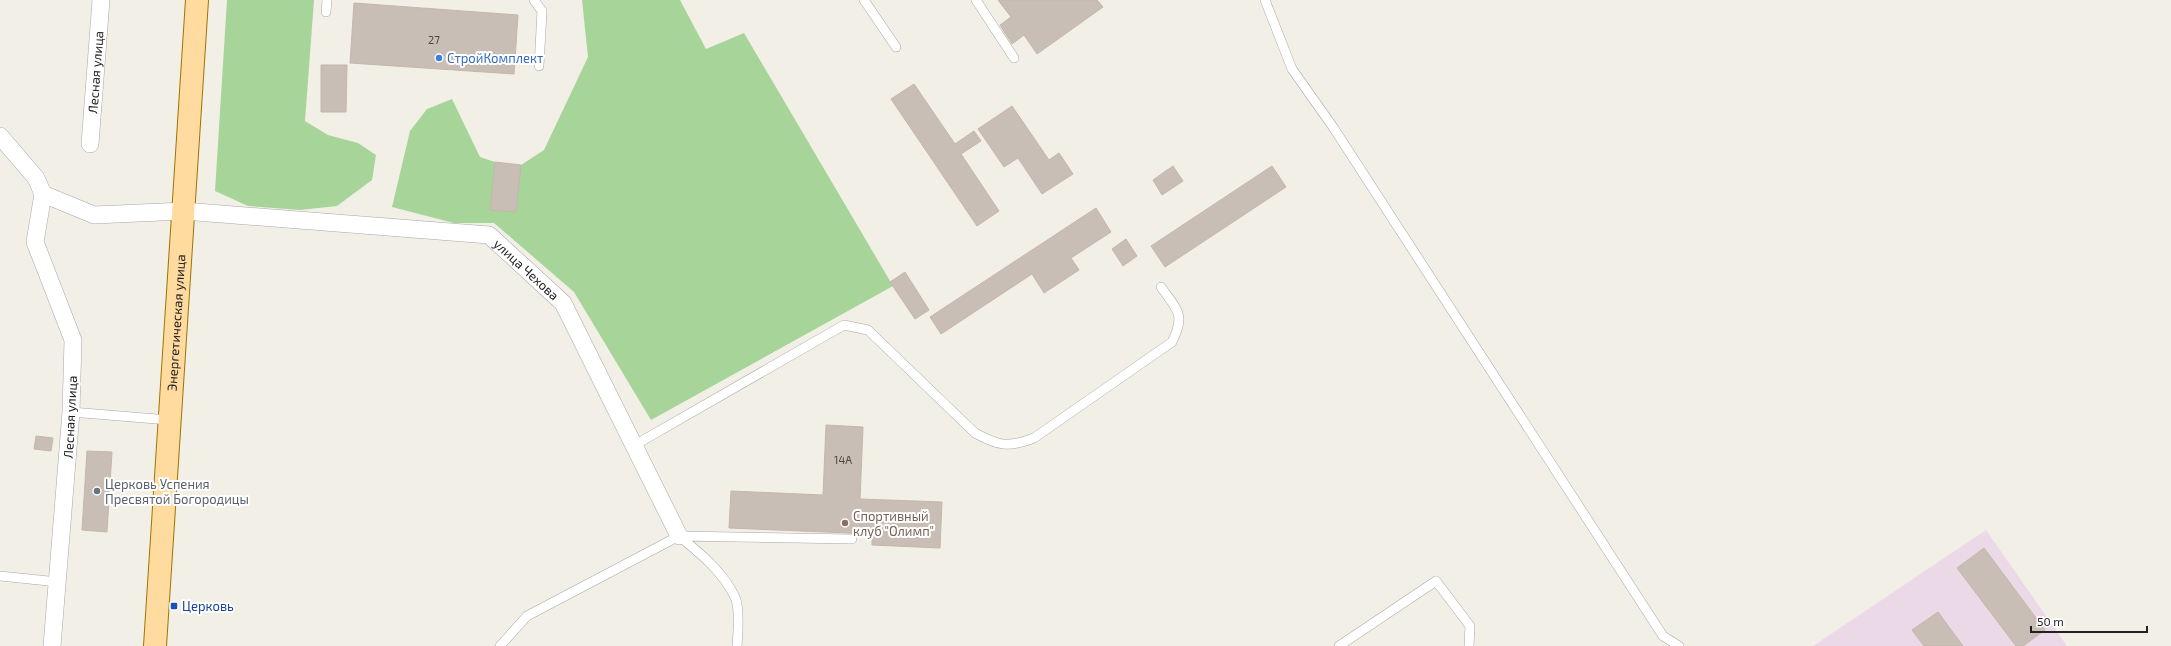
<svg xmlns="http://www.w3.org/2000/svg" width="2171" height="646" font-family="'Exo 2',sans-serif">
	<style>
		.industrial { fill: #ecd9e7 }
		.forest { fill: #a7d599 }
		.building { fill: #c8beb6; stroke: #c5b7a8 }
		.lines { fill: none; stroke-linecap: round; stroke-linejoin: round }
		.lane-casing { stroke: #a8a8a8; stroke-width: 10 }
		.street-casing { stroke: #a8a8a8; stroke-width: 18 }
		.primary-casing { stroke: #9e7300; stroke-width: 24 }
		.lane { stroke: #fff; stroke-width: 9 }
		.street { stroke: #fff; stroke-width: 17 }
		.primary { stroke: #ffdb9f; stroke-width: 22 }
		.shop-dot { fill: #3f7fe0; stroke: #fff; stroke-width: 1.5 }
		.worship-dot { fill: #6b7280; stroke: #fff; stroke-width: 1.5 }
		.education-dot { fill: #8d6e63; stroke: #fff; stroke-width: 1.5 }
		.transit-dot { fill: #1a4fb4; stroke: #fff; stroke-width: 1.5 }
		.labels { text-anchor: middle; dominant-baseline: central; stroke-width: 4; stroke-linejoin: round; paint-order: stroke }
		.number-label { font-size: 11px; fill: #4b4846 }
		.shop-label { font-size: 13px; fill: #366cbe; stroke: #fff; text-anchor: start }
		.street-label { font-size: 13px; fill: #212121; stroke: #fff }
		.worship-label { font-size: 13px; fill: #5b616d; stroke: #fff; text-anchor: start }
		.education-label { font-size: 13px; fill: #785e54; stroke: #fff; text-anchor: start }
		.transit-label { font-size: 13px; fill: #164399; stroke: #fff; text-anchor: start }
	</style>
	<rect width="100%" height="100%" fill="#f2efe7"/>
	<path class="industrial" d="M 1986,530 L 2067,646 L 1813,646 Z"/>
	<path class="forest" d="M 227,0 L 314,0 L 305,121 L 328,135 L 358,143 L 376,155 L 372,180 L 337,206 L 300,210 L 248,206 L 215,191 Z
		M 582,0 L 680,0 L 706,49 L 744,33 L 893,286 L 651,420 L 574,292 L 494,223 L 454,223 L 392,207 L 410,131 L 427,109 L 452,99 L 480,157 L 495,162 L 521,165 L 544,150 L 588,57 Z"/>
	<path class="building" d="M 998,0 L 1097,0 L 1103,7 L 1037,54 L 1024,35 L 1012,44 L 1000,25 L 1011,17 Z
		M 354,3 L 518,15 L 514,74 L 350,63 Z
		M 321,65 L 347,65 L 346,112 L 321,112 Z
		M 914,84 L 955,144 L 974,131 L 981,141 L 961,154 L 999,211 L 977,226 L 891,99 Z
		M 1012,106 L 1049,160 L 1059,153 L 1073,174 L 1042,194 L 1018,158 L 1004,167 L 978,129 Z
		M 495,162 L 521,165 L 516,212 L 490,210 Z
		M 1173,166 L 1183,181 L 1162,195 L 1153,180 Z
		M 1272,166 L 1286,187 L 1165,267 L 1151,246 Z
		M 1096,208 L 1111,232 L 1071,258 L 1079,270 L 1044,293 L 1032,274 L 941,334 L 930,317 Z
		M 1126,239 L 1137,256 L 1123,266 L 1112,249 Z
		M 905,272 L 929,310 L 915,319 L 890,282 Z
		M 826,425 L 863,427 L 860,499 L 942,502 L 940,548 L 872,545 L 872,534 L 729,528 L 731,491 L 823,495 Z
		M 36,436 L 53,438 L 51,451 L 34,449 Z
		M 87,451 L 112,452 L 107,532 L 82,530 Z
		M 1984,548 L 2045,630 L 2023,646 L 2016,646 L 1957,568 Z
		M 1938,612 L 1963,646 L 1924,646 L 1912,630 Z"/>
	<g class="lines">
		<defs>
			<path id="lane" d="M 534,0 L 542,11 L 539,66
				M 864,0 L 896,47
				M 976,0 L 1014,58
				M 1265,0 L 1292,69 L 1333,127 L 1663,636 L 1679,646
				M 326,12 L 327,0
				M 71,412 L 169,420
				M 633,446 L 844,325 L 868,330 L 975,433 C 999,446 1008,448 1034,438 L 1172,342 C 1186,314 1177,310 1161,287
				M 679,536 C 700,553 723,572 735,597 C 740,608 738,634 737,646
				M 0,576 L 58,582
				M 500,646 L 527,616 L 679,536 L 852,539
				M 1339,646 L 1436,581 L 1470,626 L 1469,646"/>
			<g id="street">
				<path d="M 0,136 L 36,178 L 43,194 L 35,242 L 73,340 L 71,412 L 52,646"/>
				<path id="s1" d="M 90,144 L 101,0"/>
				<path id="s2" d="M 43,194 L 94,215 L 184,211 L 489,235 L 563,303 L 679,536"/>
			</g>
			<g id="primary">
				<path id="s3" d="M 155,646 L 197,0"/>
			</g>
		</defs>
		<use href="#lane" class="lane-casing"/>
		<use href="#street" class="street-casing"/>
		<use href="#primary" class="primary-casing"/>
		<use href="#lane" class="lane"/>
		<use href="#street" class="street"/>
		<use href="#primary" class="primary"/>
	</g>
	<circle class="shop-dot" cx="439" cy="58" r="4"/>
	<circle class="worship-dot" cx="97" cy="491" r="4"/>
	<circle class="education-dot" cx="845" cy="523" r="4"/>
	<rect class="transit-dot" x="170" y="602" width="8" height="8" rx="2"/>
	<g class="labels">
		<g class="number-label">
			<text x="434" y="39">27</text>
			<text x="843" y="459">14А</text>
		</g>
		<g class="shop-label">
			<text x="447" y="58">СтройКомплект</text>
		</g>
		<g class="street-label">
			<text stroke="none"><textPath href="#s1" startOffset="72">Лесная улица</textPath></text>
			<text stroke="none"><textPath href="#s2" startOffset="502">улица Чехова</textPath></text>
			<text stroke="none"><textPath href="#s3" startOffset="324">Энергетическая улица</textPath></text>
			<text transform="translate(70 417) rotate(-87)">Лесная улица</text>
		</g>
		<g class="worship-label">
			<text x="105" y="484">Церковь Успения<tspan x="105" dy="15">Пресвятой Богородицы</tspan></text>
		</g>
		<g class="education-label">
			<text x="853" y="516">Спортивный<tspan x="853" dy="15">клуб "Олимп"</tspan></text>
		</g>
		<g class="transit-label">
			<text x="182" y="606">Церковь</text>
		</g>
	</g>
	<path d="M2031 626v6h116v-6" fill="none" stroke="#212121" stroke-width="2"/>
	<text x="2037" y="626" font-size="12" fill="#212121" stroke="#ffffff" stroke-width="3" paint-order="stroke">50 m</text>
</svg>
